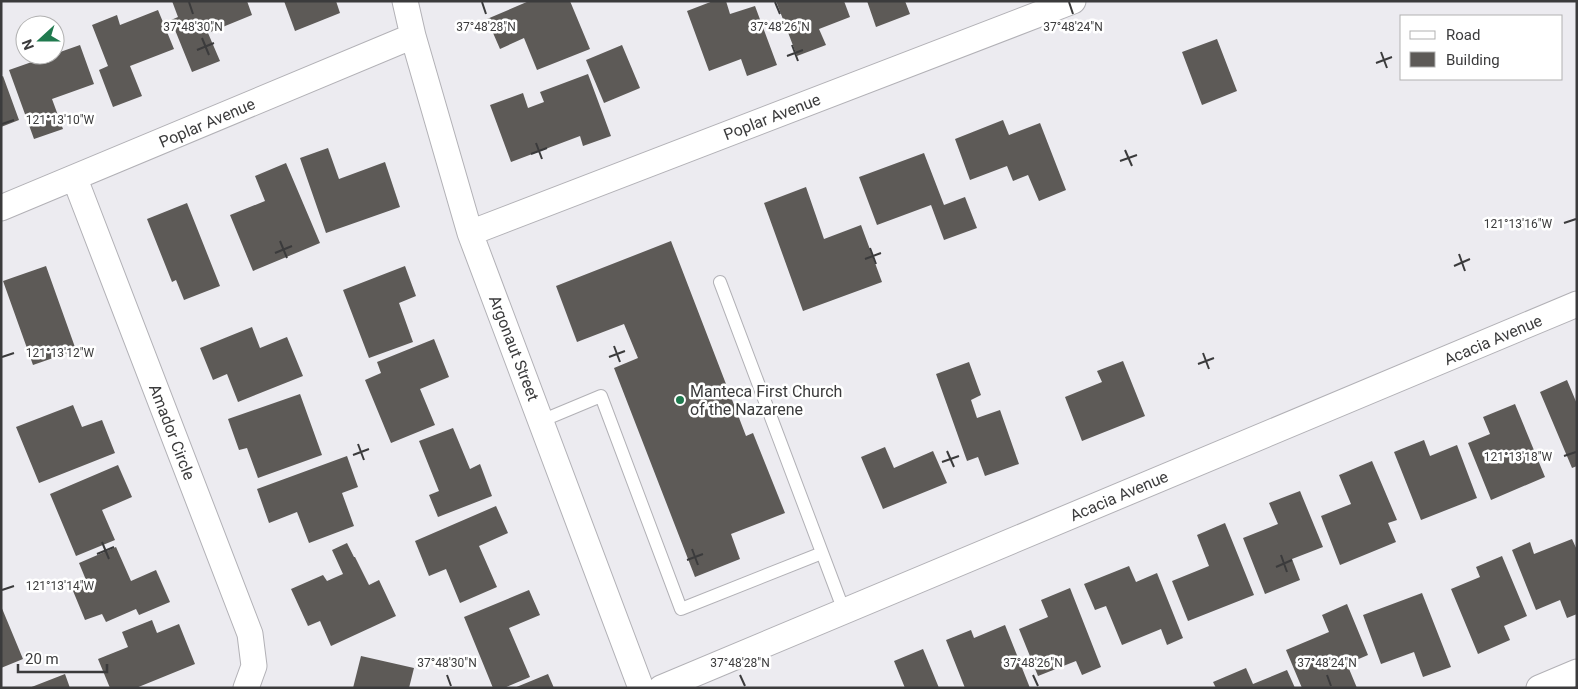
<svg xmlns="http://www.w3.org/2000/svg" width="1578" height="689" font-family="Roboto,sans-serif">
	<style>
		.building { fill: #5d5a57 }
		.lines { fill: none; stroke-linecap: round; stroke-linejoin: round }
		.service-casing { stroke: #b2b1b6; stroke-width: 14 }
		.minor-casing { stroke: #b2b1b6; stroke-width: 27 }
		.service { stroke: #fff; stroke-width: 12 }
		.minor { stroke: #fff; stroke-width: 25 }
		.ticks { fill: none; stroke: #3b3b3c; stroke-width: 2 }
		.poi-dot { fill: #207a4f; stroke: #fff; stroke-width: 2 }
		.labels { text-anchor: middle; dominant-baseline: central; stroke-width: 5; stroke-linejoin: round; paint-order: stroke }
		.street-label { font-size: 16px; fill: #3b3b3c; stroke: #fff }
		.poi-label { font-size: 16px; fill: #3b3b3c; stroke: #fff; text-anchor: start }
		.ticks-label { font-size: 12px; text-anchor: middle; fill: #3b3b3c; stroke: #fff; stroke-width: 5; stroke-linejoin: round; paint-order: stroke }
	</style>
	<rect width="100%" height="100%" fill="#ecebf0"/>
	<path class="building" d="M 172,1 L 247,1 L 252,15 L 208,33 L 220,61 L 192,72 L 171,20 L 178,17 Z
		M 284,1 L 336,1 L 340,13 L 295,31 Z
		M 529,1 L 570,1 L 590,49 L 537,70 L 524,38 L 500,49 L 487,19 Z
		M 713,1 L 726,1 L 730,14 L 755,6 L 777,65 L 747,76 L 741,59 L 709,71 L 687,11 Z
		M 776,1 L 844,1 L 850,17 L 819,29 L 826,45 L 797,56 Z
		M 867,1 L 905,1 L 910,14 L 876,27 Z
		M 158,10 L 174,49 L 130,66 L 142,96 L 113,107 L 99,70 L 108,66 L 92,25 L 117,15 L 120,25 Z
		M 1217,39 L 1237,91 L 1202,105 L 1182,52 Z
		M 80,45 L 94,84 L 52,99 L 63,129 L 34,139 L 9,70 Z
		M 622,45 L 640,88 L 604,103 L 586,60 Z
		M 588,74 L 611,136 L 583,146 L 580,136 L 511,162 L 490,105 L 523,93 L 528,108 L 544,102 L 540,92 Z
		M 3,76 L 19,120 L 1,127 L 1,77 Z
		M 1003,120 L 1009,135 L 1040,123 L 1066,190 L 1039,201 L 1028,175 L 1013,181 L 1007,166 L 970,180 L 955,139 Z
		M 328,148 L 339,179 L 385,162 L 400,207 L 326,233 L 300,158 Z
		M 924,153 L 944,205 L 965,197 L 977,228 L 944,240 L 931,205 L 877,225 L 859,177 Z
		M 286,163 L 320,243 L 253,271 L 230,215 L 265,201 L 255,176 Z
		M 806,187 L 824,239 L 861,225 L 882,282 L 803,311 L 764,203 Z
		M 187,203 L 220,286 L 184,300 L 176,280 L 172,282 L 147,219 Z
		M 671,241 L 746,436 L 753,433 L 785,513 L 731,534 L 740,559 L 695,577 L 614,368 L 638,358 L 624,324 L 577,342 L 556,286 Z
		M 46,266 L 76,350 L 33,365 L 3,281 Z
		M 405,266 L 416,296 L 399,303 L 413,342 L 369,358 L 343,290 Z
		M 252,327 L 260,348 L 287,337 L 303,376 L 238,402 L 227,374 L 213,380 L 200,348 Z
		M 434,339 L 449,377 L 420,389 L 435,425 L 391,443 L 365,380 L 381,373 L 377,362 Z
		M 1123,361 L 1145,416 L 1082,441 L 1065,397 L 1102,382 L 1097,371 Z
		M 969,362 L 981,395 L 971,400 L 977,418 L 1000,410 L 1019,464 L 985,476 L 978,457 L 967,461 L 936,374 Z
		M 1567,380 L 1577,404 L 1577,466 L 1572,468 L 1540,392 Z
		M 300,394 L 322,455 L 258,478 L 247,448 L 239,450 L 228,419 Z
		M 1515,404 L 1545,477 L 1491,500 L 1468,443 L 1490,434 L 1483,417 Z
		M 73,405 L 82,427 L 102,420 L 115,453 L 39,483 L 16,427 Z
		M 453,428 L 470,469 L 480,464 L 492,496 L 438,517 L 429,495 L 439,491 L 419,441 Z
		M 1424,440 L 1430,456 L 1457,445 L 1477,498 L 1421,520 L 1394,452 Z
		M 885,447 L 894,468 L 933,451 L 947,483 L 883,509 L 861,457 Z
		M 347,456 L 358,487 L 342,493 L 354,526 L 309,543 L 297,512 L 269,523 L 257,489 Z
		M 1372,461 L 1397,520 L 1388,523 L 1396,542 L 1340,565 L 1321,516 L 1351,504 L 1339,475 Z
		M 118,465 L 132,497 L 102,510 L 115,540 L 76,556 L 50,494 Z
		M 1300,491 L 1323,547 L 1292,559 L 1300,580 L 1265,594 L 1243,538 L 1278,524 L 1269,503 Z
		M 496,506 L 508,533 L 479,546 L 497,587 L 460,603 L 446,569 L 429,576 L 415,541 Z
		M 1225,523 L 1254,595 L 1188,621 L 1172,581 L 1209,566 L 1197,535 Z
		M 1572,539 L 1577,550 L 1577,614 L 1567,618 L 1560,600 L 1536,610 L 1512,550 L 1530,542 L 1534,554 Z
		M 347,543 L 354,557 L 355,557 L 369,585 L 379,580 L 396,616 L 331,646 L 320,621 L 308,626 L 291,589 L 323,575 L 327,581 L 343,574 L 332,550 Z
		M 116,547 L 131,581 L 156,570 L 170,602 L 139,615 L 136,609 L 106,622 L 102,614 L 85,620 L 71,586 L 86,580 L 79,563 Z
		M 1502,556 L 1527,616 L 1504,626 L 1510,640 L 1478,654 L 1451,589 L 1480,577 L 1476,567 Z
		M 1129,566 L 1136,582 L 1157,573 L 1183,638 L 1167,645 L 1161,629 L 1122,645 L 1106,606 L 1095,610 L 1084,584 Z
		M 1070,588 L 1101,667 L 1082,675 L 1076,661 L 1038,676 L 1019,629 L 1048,617 L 1041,600 Z
		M 529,590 L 540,615 L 509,628 L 530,677 L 504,688 L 493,688 L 464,617 Z
		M 1422,593 L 1451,667 L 1423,677 L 1414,652 L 1381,664 L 1363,615 Z
		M 1347,604 L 1368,655 L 1347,664 L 1357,688 L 1302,688 L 1286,650 L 1329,632 L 1322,615 Z
		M 1,606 L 23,659 L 1,668 Z
		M 152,620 L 157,633 L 179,624 L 195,664 L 136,688 L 110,688 L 98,659 L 128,647 L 122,632 Z
		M 1005,625 L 1030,688 L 965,688 L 946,640 L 971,630 L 974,638 Z
		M 923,649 L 939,688 L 905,688 L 894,661 Z
		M 361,656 L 414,668 L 409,688 L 353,688 Z
		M 1246,668 L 1253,684 L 1287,670 L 1295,688 L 1216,688 L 1213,682 Z
		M 65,674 L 70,688 L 29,688 Z
		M 548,674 L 554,688 L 514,688 Z"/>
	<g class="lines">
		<defs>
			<path id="service" d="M 720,282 L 844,611
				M 541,421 L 601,396 L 681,609 L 822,553"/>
			<path id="minor" d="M 405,1 L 413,36 L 470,233 L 641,688
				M 75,179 L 250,634 L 254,666 L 246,688
				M 1,208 L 413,36
				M 470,233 L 1073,1
				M 661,688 L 1577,304
				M 1539,688 L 1577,672"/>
		</defs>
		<use href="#service" class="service-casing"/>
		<use href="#minor" class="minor-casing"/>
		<use href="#service" class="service"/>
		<use href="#minor" class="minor"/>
	</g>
	<path class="ticks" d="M 189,2 L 193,14M 482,2 L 486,14M 775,2 L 780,14M 1069,2 L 1073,14M 202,38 L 209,55M 792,45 L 798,61M 197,50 L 214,43M 1381,52 L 1387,68M 787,56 L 803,50M 1376,63 L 1392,57M 2,124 L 14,120M 536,143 L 542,159M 1125,150 L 1132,166M 531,154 L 547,148M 1120,161 L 1137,155M 1564,223 L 1576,219M 280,241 L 287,258M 870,248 L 876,264M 275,253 L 292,246M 1459,254 L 1465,271M 865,259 L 881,253M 1454,266 L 1470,259M 614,346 L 620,362M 1203,353 L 1209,369M 2,357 L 14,353M 609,357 L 625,351M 1198,364 L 1214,358M 358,444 L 364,460M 947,451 L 954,467M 353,455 L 369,449M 1564,456 L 1576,452M 942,462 L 959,456M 102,542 L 109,559M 692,549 L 698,565M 97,554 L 114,547M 1281,555 L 1287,572M 687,560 L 703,554M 1276,567 L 1292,560M 2,590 L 14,586M 447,675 L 451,686M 740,675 L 745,686M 1033,675 L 1038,686M 1327,675 L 1331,686"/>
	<circle class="poi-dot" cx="680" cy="400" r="5"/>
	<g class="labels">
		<g class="street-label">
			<text transform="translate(772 117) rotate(-21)">Poplar Avenue</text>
			<text transform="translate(207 123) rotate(-23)">Poplar Avenue</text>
			<text transform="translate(1493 340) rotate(-23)">Acacia Avenue</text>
			<text transform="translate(514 348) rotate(69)">Argonaut Street</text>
			<text transform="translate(172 432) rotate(69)">Amador Circle</text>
			<text transform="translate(1119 496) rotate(-23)">Acacia Avenue</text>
		</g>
		<g class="poi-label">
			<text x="690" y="391">Manteca First Church<tspan x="690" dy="18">of the Nazarene</tspan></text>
		</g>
	</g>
	<g class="ticks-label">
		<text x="193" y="31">37°48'30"N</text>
		<text x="486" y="31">37°48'28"N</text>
		<text x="1073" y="31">37°48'24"N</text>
		<text x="780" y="31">37°48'26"N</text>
		<text x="60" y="124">121°13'10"W</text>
		<text x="1518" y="228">121°13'16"W</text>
		<text x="60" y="357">121°13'12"W</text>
		<text x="1518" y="461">121°13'18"W</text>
		<text x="60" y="590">121°13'14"W</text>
		<text x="447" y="667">37°48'30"N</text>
		<text x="740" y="667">37°48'28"N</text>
		<text x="1033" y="667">37°48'26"N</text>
		<text x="1327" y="667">37°48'24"N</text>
	</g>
	<rect width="1578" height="689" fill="none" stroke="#3b3b3c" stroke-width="5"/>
	<rect x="1400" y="15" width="162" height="65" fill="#ffffff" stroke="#b1b1b1"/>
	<rect x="1410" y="31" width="25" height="8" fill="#ffffff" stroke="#b1b1b1"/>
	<text x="1446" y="40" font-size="15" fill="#3b3b3c">Road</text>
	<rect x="1410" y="52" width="25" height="15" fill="#5d5a57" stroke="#b1b1b1"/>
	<text x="1446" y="65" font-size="15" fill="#3b3b3c">Building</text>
	<g transform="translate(40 40) rotate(249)"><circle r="24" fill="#ffffff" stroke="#b1b1b1"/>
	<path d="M0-4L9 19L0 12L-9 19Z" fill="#207a4f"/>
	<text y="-8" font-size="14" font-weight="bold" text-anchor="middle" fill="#3b3b3c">N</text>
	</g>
	<path d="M18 664v8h89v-8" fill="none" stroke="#3b3b3c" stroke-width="2.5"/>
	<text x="25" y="664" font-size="15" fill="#3b3b3c" stroke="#ffffff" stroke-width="4" paint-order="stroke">20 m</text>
</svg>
